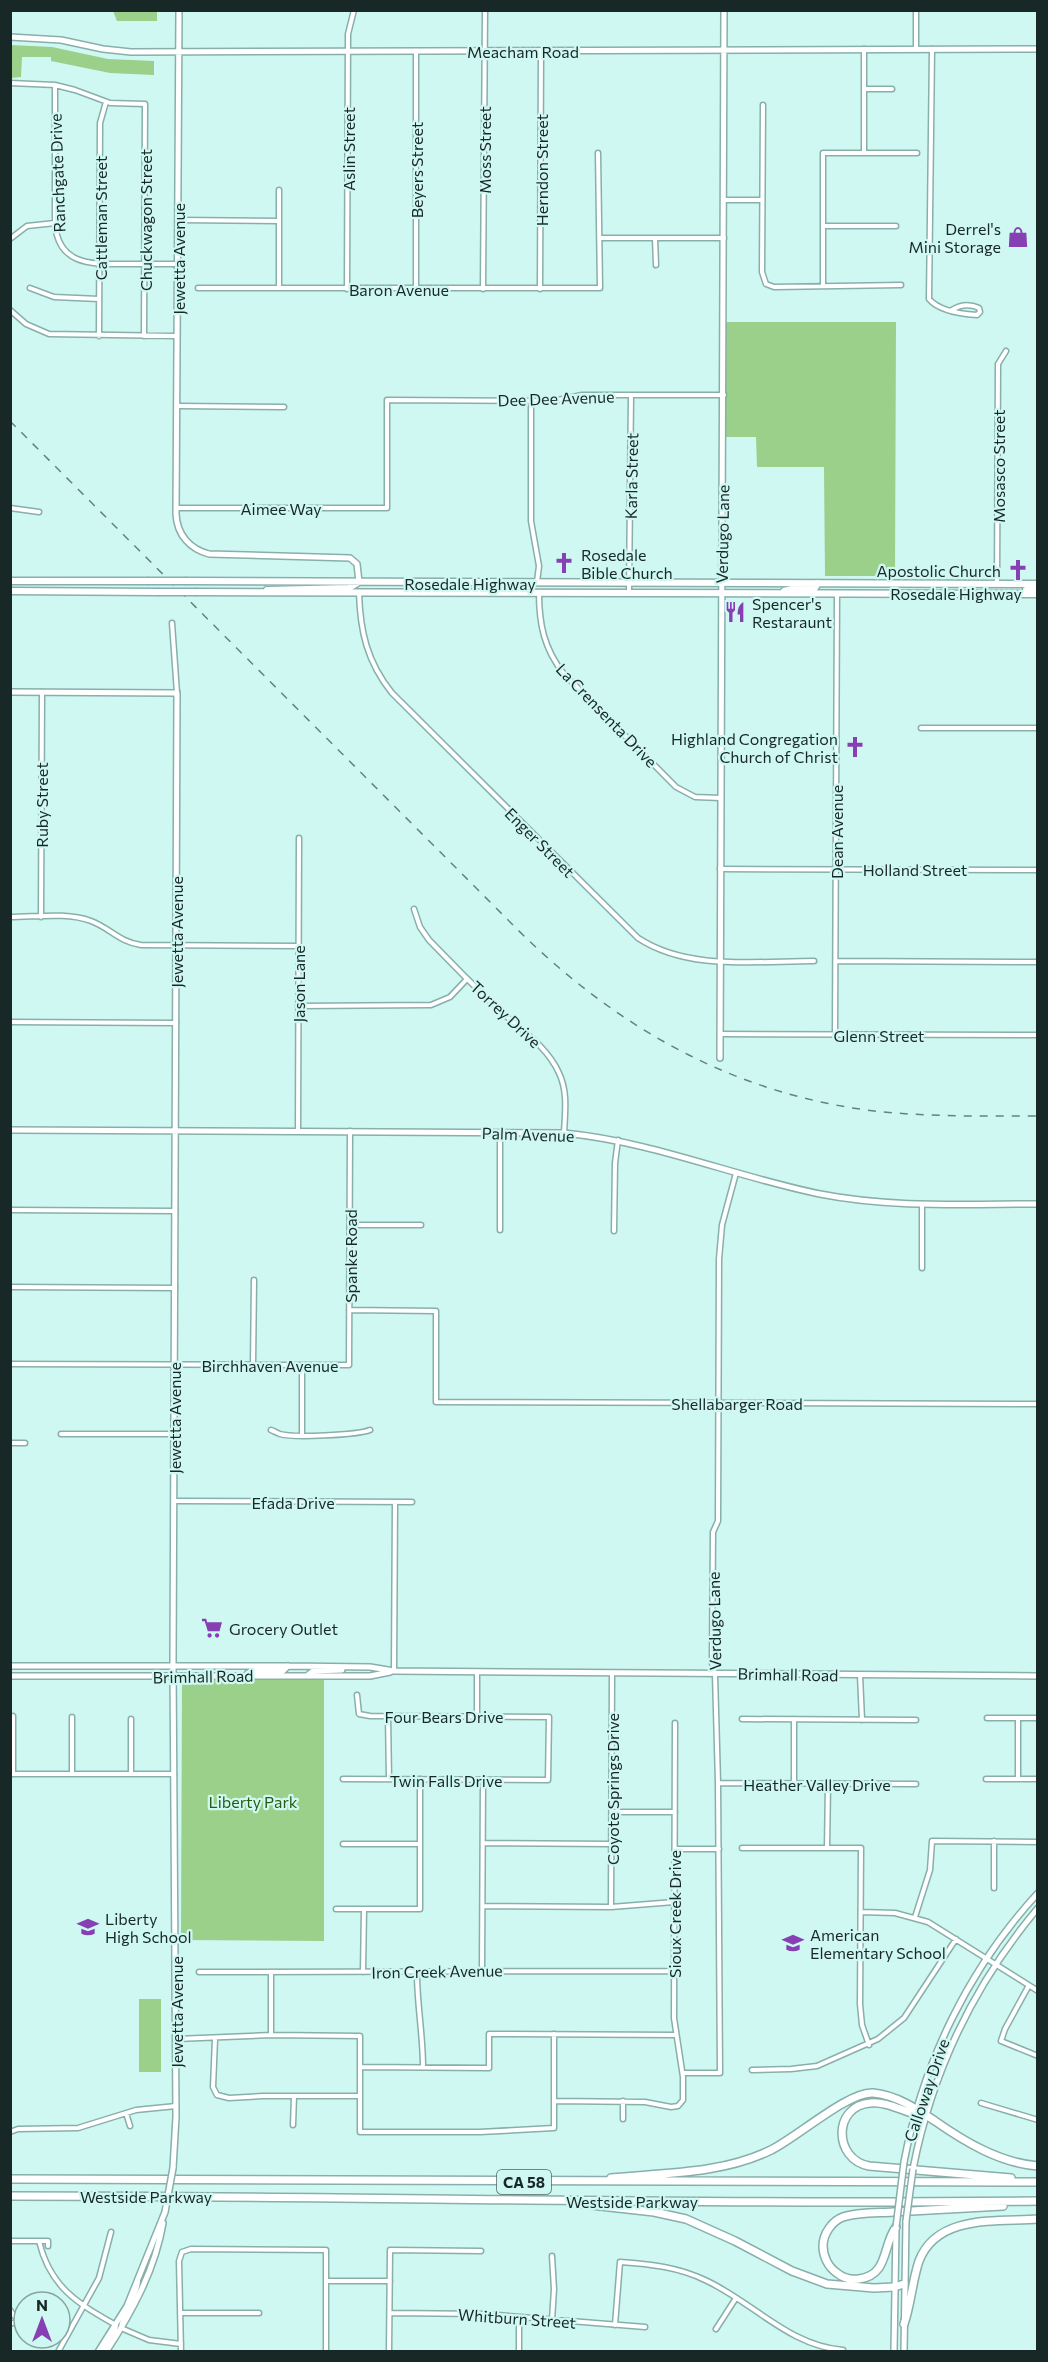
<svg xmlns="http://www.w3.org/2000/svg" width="1048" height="2362" font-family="Commissioner,sans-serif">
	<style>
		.green { fill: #9ad089 }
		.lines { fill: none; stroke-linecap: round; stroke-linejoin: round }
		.street-casing { stroke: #88afab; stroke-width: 7 }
		.secondary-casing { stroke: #88afab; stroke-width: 8 }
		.primary-casing { stroke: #88afab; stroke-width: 9 }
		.highway-casing { stroke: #88afab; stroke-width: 10 }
		.street { stroke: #fff; stroke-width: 4 }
		.secondary { stroke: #fff; stroke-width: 5 }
		.primary { stroke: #fff; stroke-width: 6 }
		.highway { stroke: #fff; stroke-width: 7 }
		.rail { stroke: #66817e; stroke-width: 1.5; stroke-dasharray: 8 8; stroke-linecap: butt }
		.secondary-bridge-casing { stroke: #88afab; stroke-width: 8; stroke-linecap: butt }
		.primary-bridge-casing { stroke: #88afab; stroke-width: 9; stroke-linecap: butt }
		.secondary-bridge { stroke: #fff; stroke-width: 5 }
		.primary-bridge { stroke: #fff; stroke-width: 6 }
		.labels { text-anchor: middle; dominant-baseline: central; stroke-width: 4.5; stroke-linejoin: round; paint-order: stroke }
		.shield { fill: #cff8f3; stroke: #4f6664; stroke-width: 1.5 }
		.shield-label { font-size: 15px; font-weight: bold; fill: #182826 }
		.street-label { font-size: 16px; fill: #182826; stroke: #cff8f3 }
		.poi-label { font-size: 16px; fill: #182826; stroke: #cff8f3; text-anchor: start }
		.park-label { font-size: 16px; fill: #275c11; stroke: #cff8f3 }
	</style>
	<rect width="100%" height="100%" fill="#cff8f3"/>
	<path class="green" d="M 113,11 L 157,11 L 157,21 L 117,21 Z
		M 11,45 L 52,47 L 108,59 L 154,61 L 154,75 L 110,73 L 51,61 L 51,57 L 22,57 L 21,77 L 11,78 Z
		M 724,322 L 896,322 L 895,576 L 825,576 L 824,467 L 757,467 L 756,437 L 724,437 Z
		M 182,1679 L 324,1680 L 324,1941 L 181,1940 Z
		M 139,1999 L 161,1999 L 161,2072 L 139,2072 Z"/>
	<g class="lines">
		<defs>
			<path id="street" d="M 864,49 L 864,153
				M 916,49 L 916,10
				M 932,49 L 929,299 C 939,311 962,314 977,315 L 980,312 L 979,308 C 970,304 960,305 952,310
				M 10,83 L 55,85 L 75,90 L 110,103 L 145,104 L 144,336
				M 55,86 L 55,223 C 58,266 92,264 126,264 C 143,264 160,264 177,264
				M 864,89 L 892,89
				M 763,105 L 762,272 L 766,284 L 774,287 L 901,285
				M 279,190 L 279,288
				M 724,200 L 762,200
				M 178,220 L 279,221
				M 823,226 L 896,226
				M 600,238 L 724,238
				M 655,238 L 656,265
				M 10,239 L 27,226 L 55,223
				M 823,286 L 823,153 L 917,153
				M 30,288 L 54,297 L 99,299
				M 198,288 L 600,288 L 598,153
				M 347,289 L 348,34 L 354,10
				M 416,289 L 416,51
				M 483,289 L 485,10
				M 540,289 L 541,51
				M 10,310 L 26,324 L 49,334 L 177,336
				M 99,336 L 100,123 L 106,102
				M 531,401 L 531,521 L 539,566 L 537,582
				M 178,406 L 284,407
				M 10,508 L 39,512
				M 176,508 L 387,508 L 387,400 L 553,401 L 582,395 L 724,395
				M 997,584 L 998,364 L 1006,351
				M 359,592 C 360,631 367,662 392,693 L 638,938 C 688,971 757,961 814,961
				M 539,593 C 539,624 544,649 564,674 L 676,787 L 695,797 L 721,798
				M 629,593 L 631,395
				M 172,623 L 177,693
				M 921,728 L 1038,728
				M 720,869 L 1038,870
				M 414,909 L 420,927 L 429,940 C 452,964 475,987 498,1009 C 520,1029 547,1046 559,1073 C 568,1092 565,1112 564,1133
				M 10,917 C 36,917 67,912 91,921 C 110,928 119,942 141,945 L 298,946
				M 41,917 L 42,692
				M 836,961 L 1038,962
				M 298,1006 L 431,1005 L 450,997 L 467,979
				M 10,1022 L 176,1023
				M 720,1034 L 1038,1035
				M 835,1035 L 837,593
				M 298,1131 L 299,838
				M 10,1210 L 175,1211
				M 350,1225 L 421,1225
				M 500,1230 L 500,1132
				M 614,1231 L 615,1163 L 618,1140
				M 922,1268 L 922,1204
				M 10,1287 L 175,1288
				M 349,1310 L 436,1311 L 436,1402 L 1038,1404
				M 10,1364 L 349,1365 L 350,1131
				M 253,1365 L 254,1280
				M 271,1430 C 274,1431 277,1433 280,1434 C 293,1438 357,1435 370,1430
				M 61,1434 L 174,1434
				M 302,1435 L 302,1365
				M 10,1443 L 25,1443
				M 174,1501 L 412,1502
				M 394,1671 L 395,1502
				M 860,1675 L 862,1720
				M 388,1716 L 389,1779
				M 477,1716 L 477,1672
				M 987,1718 L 1038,1718
				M 742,1719 L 916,1720
				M 10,1774 L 174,1774
				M 13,1774 L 13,1716
				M 72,1774 L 72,1717
				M 131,1774 L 131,1719
				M 343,1779 L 548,1780 L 549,1717 L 370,1716 L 359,1714 L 357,1695
				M 986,1779 L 1038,1779
				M 1018,1779 L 1018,1718
				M 718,1783 L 916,1784
				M 794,1784 L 794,1719
				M 612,1812 L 675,1812
				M 483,1843 L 611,1844
				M 343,1844 L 420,1844
				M 742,1848 L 861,1848 L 860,2004 L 862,2025 L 869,2045
				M 827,1848 L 828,1784
				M 675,1849 L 719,1849
				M 994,1888 L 994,1841
				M 483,1906 L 611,1907 L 674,1902
				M 611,1907 L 612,1673
				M 336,1909 L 420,1909 L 420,1779
				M 861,1912 L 895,1913 L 928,1922 L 1038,1991
				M 915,1917 L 930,1870 L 932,1841 L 1038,1842
				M 482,1970 L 483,1780
				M 199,1972 L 674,1971
				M 363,1972 L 364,1909
				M 417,1973 C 417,2005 423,2035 423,2067
				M 1028,1987 L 1005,2029 L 1001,2041 L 1038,2056
				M 271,2035 L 271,1972
				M 176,2039 L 271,2035 L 360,2036 L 360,2132 L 480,2132 L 554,2128 L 554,2034
				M 215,2039 L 213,2087 L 217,2095 L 229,2098 L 263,2096 L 360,2096
				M 360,2067 L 489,2068 L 489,2034 L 676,2035
				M 752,2070 L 791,2069 L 817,2066 L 878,2039 L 904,2018 L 956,1939
				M 683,2073 L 720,2073 L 718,1783 L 715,1674 L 712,1663 L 713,1532 L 718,1521 L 719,1259 L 722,1225 L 736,1173
				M 554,2101 L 645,2102 L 671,2107 L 678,2106 L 683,2100 L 683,2077 L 674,2018 L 675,1723
				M 981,2103 L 1038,2120
				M 126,2113 L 130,2126
				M 623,2119 L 623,2101
				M 293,2125 L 294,2096
				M 10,2132 L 18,2129 L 78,2128 L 136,2110 L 176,2106
				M 10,2241 L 48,2241 L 48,2246
				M 39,2241 C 50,2287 77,2303 116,2325 L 115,2331 L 102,2352
				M 138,2281 C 137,2298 123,2311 121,2328 L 149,2340 L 181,2344
				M 326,2281 L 390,2281
				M 10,2310 L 18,2321 L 10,2324
				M 181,2313 L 259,2313
				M 390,2313 L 484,2314 L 645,2327
				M 552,2320 L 554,2289 L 552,2256
				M 615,2325 L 620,2262 C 650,2264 678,2267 705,2280 C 753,2302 789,2346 843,2350
				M 716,2329 L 736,2298
				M 58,2352 L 99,2278 L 111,2232
				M 181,2352 L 179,2261 L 182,2252 L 191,2249 L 326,2250 L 326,2352
				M 389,2352 L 390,2250 L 481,2251
				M 519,2352 L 519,2317"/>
			<path id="secondary" d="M 179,10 L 176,514 C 177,535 190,549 209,554 L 350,558 L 357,564 L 359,582
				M 10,37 L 61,40 L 103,49 L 131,52 L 1038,49
				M 10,692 L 177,693 L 173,1665 L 176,2117 L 173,2168
				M 720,1058 L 724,10
				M 10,1130 L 564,1133 C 655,1142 732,1176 820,1194 C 891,1208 965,1204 1038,1204
				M 10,1666 L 288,1666 L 370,1667 L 394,1671 L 1038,1676
				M 248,1673 L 253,1671 L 283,1671 L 288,1666
				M 308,1675 L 313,1671 L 342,1670
				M 10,1676 L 370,1676 L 390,1672
				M 904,2162 C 923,2062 969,1968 1038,1893
				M 913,2169 C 932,2072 974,1984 1038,1908
				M 98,2352 L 127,2306 L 165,2212
				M 106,2352 C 132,2312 155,2270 163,2223
				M 894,2352 L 896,2229
				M 904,2352 L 906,2221"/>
			<path id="primary" d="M 10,581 L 147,581
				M 187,581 L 1038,584
				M 267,590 L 349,588 L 359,582
				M 1026,590 L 1038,589
				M 10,591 L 157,592
				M 784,591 L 796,588 L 815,588 L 818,583
				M 197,592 L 1038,594"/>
			<path id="highway" d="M 915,2114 C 901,2110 884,2101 870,2103 C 833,2106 833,2159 869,2166 L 1011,2178
				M 611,2178 C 664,2173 722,2174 771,2150 C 796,2138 849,2091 873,2093 C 896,2095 917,2109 935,2121 C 965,2142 1000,2163 1038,2166
				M 10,2179 L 1038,2182
				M 10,2196 C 353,2196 695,2205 1038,2201
				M 582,2204 L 654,2212 L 686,2219 L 735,2241 L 792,2271 L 827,2284 L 874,2288 L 894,2287 L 904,2284
				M 896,2227 C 882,2246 889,2275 859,2279 C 851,2280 843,2278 837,2273 C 828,2267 823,2256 823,2246 C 823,2234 832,2221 843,2217 C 858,2212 878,2213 893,2212 C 930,2210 967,2208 1003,2206
				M 904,2324 C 911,2304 912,2282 919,2261 C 937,2214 997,2222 1038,2219"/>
		</defs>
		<use href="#street" class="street-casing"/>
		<use href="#secondary" class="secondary-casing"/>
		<use href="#primary" class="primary-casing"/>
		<use href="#highway" class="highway-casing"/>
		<use href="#street" class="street"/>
		<use href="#secondary" class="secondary"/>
		<use href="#primary" class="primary"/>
		<use href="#highway" class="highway"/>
		<path class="rail" d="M 10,421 L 524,936 C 623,1031 736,1094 874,1111 C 928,1117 983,1116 1038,1116"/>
		<defs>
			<path id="secondary-bridge" d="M 165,2212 L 173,2168
				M 906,2221 L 913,2169
				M 896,2227 L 904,2162"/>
			<path id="primary-bridge" d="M 147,581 L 187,581
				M 157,592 L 197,592"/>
		</defs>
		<use href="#secondary-bridge" class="secondary-bridge-casing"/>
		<use href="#primary-bridge" class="primary-bridge-casing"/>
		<use href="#secondary-bridge" class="secondary-bridge"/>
		<use href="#primary-bridge" class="primary-bridge"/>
	</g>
	<defs>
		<symbol id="shop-bare" viewBox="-9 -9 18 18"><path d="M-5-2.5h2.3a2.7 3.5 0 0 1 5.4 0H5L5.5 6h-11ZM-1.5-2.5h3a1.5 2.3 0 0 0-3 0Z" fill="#8640b3" stroke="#cff8f3" stroke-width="2.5" paint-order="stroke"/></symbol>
		<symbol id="church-bare" viewBox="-9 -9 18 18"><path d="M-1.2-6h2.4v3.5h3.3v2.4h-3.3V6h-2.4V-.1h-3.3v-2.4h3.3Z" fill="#8640b3" stroke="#cff8f3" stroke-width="2.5" paint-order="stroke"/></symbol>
		<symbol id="restaurant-bare" viewBox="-9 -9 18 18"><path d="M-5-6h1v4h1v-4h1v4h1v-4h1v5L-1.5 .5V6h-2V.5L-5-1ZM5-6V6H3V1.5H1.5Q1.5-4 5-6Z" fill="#8640b3" stroke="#cff8f3" stroke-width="2.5" paint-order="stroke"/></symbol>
		<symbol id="supermarket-bare" viewBox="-9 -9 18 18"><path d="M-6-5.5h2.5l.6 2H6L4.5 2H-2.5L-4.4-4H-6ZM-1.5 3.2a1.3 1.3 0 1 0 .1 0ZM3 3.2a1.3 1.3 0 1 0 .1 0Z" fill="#8640b3" stroke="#cff8f3" stroke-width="2.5" paint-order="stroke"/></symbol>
		<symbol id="school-bare" viewBox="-9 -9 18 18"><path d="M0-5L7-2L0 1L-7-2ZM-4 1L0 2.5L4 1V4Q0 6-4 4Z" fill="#8640b3" stroke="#cff8f3" stroke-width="2.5" paint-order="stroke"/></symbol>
	</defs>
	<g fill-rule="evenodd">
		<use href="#shop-bare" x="1003" y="222" width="30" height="30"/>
		<use href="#church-bare" x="549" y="548" width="30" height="30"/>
		<use href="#church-bare" x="1003" y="555" width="30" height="30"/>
		<use href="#restaurant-bare" x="720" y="597" width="30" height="30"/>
		<use href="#church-bare" x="840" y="732" width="30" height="30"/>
		<use href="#supermarket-bare" x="197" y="1613" width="30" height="30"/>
		<use href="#school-bare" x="73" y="1912" width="30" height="30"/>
		<use href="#school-bare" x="778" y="1928" width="30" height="30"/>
	</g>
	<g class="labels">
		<rect class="shield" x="497" y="2170" width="54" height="24" rx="4.5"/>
		<g class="shield-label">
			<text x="524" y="2182">CA 58</text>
		</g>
		<g class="street-label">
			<text x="523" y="51">Meacham Road</text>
			<text transform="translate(348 149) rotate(-90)">Aslin Street</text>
			<text transform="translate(484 150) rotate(-90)">Moss Street</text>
			<text transform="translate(416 170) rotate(-90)">Beyers Street</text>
			<text transform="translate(541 170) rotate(-90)">Herndon Street</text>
			<text transform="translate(57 173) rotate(-92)">Ranchgate Drive</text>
			<text transform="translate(100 218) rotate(-90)">Cattleman Street</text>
			<text transform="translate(145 220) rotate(-90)">Chuckwagon Street</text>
			<text transform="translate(178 259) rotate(-90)">Jewetta Avenue</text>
			<text x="399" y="289">Baron Avenue</text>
			<text transform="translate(556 398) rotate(-2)">Dee Dee Avenue</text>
			<text transform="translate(998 466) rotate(-90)">Mosasco Street</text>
			<text transform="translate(631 476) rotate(-89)">Karla Street</text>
			<text x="281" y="508">Aimee Way</text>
			<text transform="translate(722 534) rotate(-89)">Verdugo Lane</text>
			<text x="470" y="583">Rosedale Highway</text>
			<text x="956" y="593">Rosedale Highway</text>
			<text transform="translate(607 715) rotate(46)">La Crensenta Drive</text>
			<text transform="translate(41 805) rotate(-90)">Ruby Street</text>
			<text transform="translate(836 832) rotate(-90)">Dean Avenue</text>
			<text transform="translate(540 842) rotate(45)">Enger Street</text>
			<text x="915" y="869">Holland Street</text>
			<text transform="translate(176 932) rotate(-90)">Jewetta Avenue</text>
			<text transform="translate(298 984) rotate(-90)">Jason Lane</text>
			<text transform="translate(506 1014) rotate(43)">Torrey Drive</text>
			<text x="879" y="1035">Glenn Street</text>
			<text transform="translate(528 1134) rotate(2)">Palm Avenue</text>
			<text transform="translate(350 1256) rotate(-90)">Spanke Road</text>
			<text x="270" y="1365">Birchhaven Avenue</text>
			<text x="737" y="1403">Shellabarger Road</text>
			<text transform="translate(174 1418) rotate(-90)">Jewetta Avenue</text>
			<text x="293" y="1502">Efada Drive</text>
			<text transform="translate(714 1621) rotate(-91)">Verdugo Lane</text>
			<text transform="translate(788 1674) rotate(1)">Brimhall Road</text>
			<text transform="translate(203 1676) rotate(-1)">Brimhall Road</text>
			<text x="444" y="1716">Four Bears Drive</text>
			<text x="446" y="1780">Twin Falls Drive</text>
			<text x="817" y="1784">Heather Valley Drive</text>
			<text transform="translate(612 1789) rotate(-90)">Coyote Springs Drive</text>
			<text transform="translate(674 1914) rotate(-90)">Sioux Creek Drive</text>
			<text transform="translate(437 1971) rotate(-1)">Iron Creek Avenue</text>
			<text transform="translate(176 2012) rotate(-90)">Jewetta Avenue</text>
			<text transform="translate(926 2090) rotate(-71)">Calloway Drive</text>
			<text x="146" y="2196">Westside Parkway</text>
			<text x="632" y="2201">Westside Parkway</text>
			<text transform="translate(517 2318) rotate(4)">Whitburn Street</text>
		</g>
		<g class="poi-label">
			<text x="1001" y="228" text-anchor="end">Derrel's<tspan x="1001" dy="18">Mini Storage</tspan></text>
			<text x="581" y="554">Rosedale<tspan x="581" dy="18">Bible Church</tspan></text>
			<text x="1001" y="570" text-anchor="end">Apostolic Church</text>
			<text x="752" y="603">Spencer's<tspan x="752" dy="18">Restaraunt</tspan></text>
			<text x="838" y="738" text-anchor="end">Highland Congregation<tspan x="838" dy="18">Church of Christ</tspan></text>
			<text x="229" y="1628">Grocery Outlet</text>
			<text x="105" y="1918">Liberty<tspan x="105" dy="18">High School</tspan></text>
			<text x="810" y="1934">American<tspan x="810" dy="18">Elementary School</tspan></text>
		</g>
		<g class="park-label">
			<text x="253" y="1801">Liberty Park</text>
		</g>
	</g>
	<rect width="1048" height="2362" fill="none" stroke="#182826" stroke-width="24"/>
	<g transform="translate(42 2320)"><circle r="28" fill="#cff8f3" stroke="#86a5a1" stroke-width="1.5"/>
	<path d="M0-4.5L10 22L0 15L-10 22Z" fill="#8640b3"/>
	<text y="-9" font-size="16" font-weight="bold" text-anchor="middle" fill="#182826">N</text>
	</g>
</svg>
